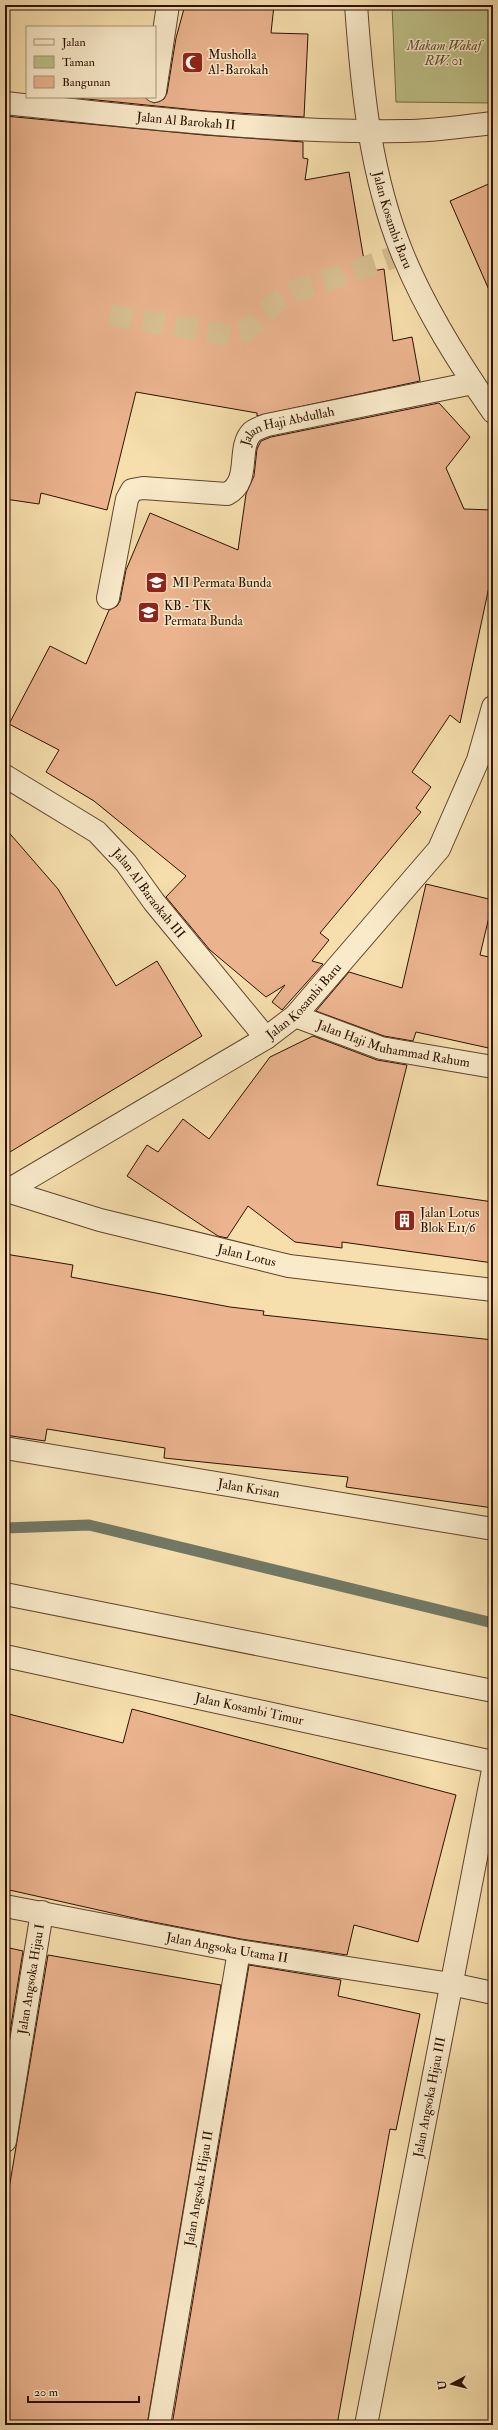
<svg xmlns="http://www.w3.org/2000/svg" width="498" height="2430" font-family="'IM FELL Double Pica',serif">
	<style>
		.green { fill: #bec188; stroke: #766844 }
		.lines { fill: none; stroke-linecap: round; stroke-linejoin: round }
		.stream { stroke: #717865; stroke-width: 11 }
		.building { fill: #ebb48f; stroke: #2e1001 }
		.minor-tunnel { stroke: #d8c093; stroke-width: 22; stroke-dasharray: 22 11; stroke-linecap: butt }
		.minor-casing { stroke: #60442c; stroke-width: 24 }
		.minor { stroke: #f9eaca; stroke-width: 22 }
		.labels { text-anchor: middle; dominant-baseline: central; stroke-width: 3; stroke-linejoin: round; paint-order: stroke }
		.park-label { font-size: 13px; font-style: italic; fill: #604e30; stroke: #f9eaca }
		.poi-label { font-size: 13px; fill: #2e1001; stroke: #f9eaca; text-anchor: start }
		.street-label { font-size: 13px; fill: #2e1001; stroke: #f9eaca }
	</style>
	<rect width="100%" height="100%" fill="#f6dfad"/>
	<filter id="stains"><feTurbulence type="fractalNoise" baseFrequency=".005" numOctaves="4"/><feColorMatrix values="0 0 0 0 .2 0 0 0 0 .09 0 0 0 0 .02 0 0 0 .5 -.17"/></filter>
	<radialGradient id="worn" r=".72"><stop offset=".6" stop-color="#630" stop-opacity="0"/><stop offset="1" stop-color="#630" stop-opacity=".3"/></radialGradient>
	<path class="green" d="M 392,5 L 493,5 L 493,103 L 396,102 Z"/>
	<g class="lines">
		<path class="stream" d="M 5,1528 L 89,1525 L 493,1623"/>
	</g>
	<path class="building" d="M 185,5 L 274,5 L 271,33 L 308,34 L 304,117 L 206,111 L 67,97 L 144,97 L 154,103 L 164,99 L 167,93 L 176,38 Z
		M 5,116 L 204,135 L 303,142 L 303,158 L 308,159 L 305,180 L 349,172 L 366,272 L 384,269 L 393,341 L 412,337 L 420,381 L 257,416 L 257,413 L 136,392 L 107,510 L 41,493 L 39,504 L 5,499 Z
		M 493,182 L 493,299 L 450,201 Z
		M 439,403 L 470,437 L 446,468 L 464,509 L 493,510 L 493,568 L 460,723 L 450,715 L 412,772 L 431,787 L 416,808 L 421,812 L 320,933 L 329,940 L 312,961 L 323,964 L 282,1010 L 272,1002 L 285,985 L 266,997 L 210,950 L 166,897 L 186,876 L 94,801 L 46,772 L 59,750 L 9,724 L 50,646 L 86,664 L 109,610 L 117,606 L 120,601 L 126,570 L 150,513 L 238,550 L 246,494 L 254,476 L 257,449 L 261,441 L 271,437 Z
		M 5,828 L 58,889 L 116,986 L 157,961 L 202,1036 L 5,1155 Z
		M 426,884 L 493,900 L 480,955 L 493,958 L 493,1049 L 416,1032 L 413,1041 L 384,1036 L 316,1011 L 349,972 L 402,988 Z
		M 313,1036 L 377,1060 L 407,1065 L 377,1185 L 493,1202 L 493,1263 L 342,1242 L 342,1248 L 295,1242 L 248,1206 L 227,1238 L 218,1236 L 127,1176 L 147,1145 L 158,1152 L 183,1119 L 209,1139 L 270,1057 Z
		M 5,1254 L 73,1265 L 71,1277 L 230,1307 L 264,1311 L 263,1315 L 493,1340 L 493,1508 L 346,1487 L 348,1477 L 164,1458 L 165,1448 L 47,1429 L 45,1441 L 5,1435 Z
		M 132,1709 L 456,1795 L 418,1942 L 354,1925 L 347,1955 L 241,1939 L 143,1920 L 5,1889 L 5,1713 L 123,1743 Z
		M 5,1947 L 23,1951 L 5,2063 Z
		M 48,1955 L 221,1985 L 147,2425 L 5,2425 L 5,2213 Z
		M 249,1965 L 341,1980 L 338,1996 L 420,2014 L 396,2130 L 390,2129 L 337,2425 L 172,2425 Z"/>
	<g class="lines">
		<path class="minor-tunnel" d="M 110,315 L 230,335 L 246,331 L 276,303 L 293,292 L 403,254"/>
		<defs>
			<g id="minor">
				<path id="s1" d="M 356,5 C 362,89 370,175 403,255 C 426,311 459,363 493,412"/>
				<path d="M 155,91 L 168,5"/>
				<path id="s2" d="M 5,103 C 138,117 272,133 406,131 C 435,131 464,126 493,123"/>
				<path id="s3" d="M 108,598 L 127,499 L 132,490 L 143,488 L 227,494 C 252,481 236,448 252,432 C 256,429 262,427 267,425 L 473,383"/>
				<path id="s4" d="M 5,776 L 97,832 L 126,863 L 154,902 L 266,1038"/>
				<path id="s5" d="M 295,1016 L 381,1048 L 493,1067"/>
				<path id="s6" d="M 5,1188 L 7,1191 L 100,1220 L 289,1266 L 493,1290"/>
				<path id="s7" d="M 5,1192 L 266,1038 L 295,1016 L 439,849 L 478,760 L 493,707"/>
				<path id="s8" d="M 5,1448 L 493,1529"/>
				<path d="M 5,1594 L 493,1691"/>
				<path id="s9" d="M 5,1656 L 493,1762"/>
				<path id="s10" d="M 5,1906 L 239,1951 L 451,1984 L 493,1993"/>
				<path id="s11" d="M 5,2141 L 42,1912"/>
				<path id="s12" d="M 159,2425 L 239,1951"/>
				<path id="s13" d="M 366,2425 L 493,1770"/>
			</g>
		</defs>
		<use href="#minor" class="minor-casing"/>
		<use href="#minor" class="minor"/>
	</g>
	<defs>
		<symbol id="mosque-square" viewBox="-11 -11 22 22"><rect x="-9" y="-9" width="18" height="18" rx="4" fill="#8f2418" stroke="#f9eaca"/><path d="M3.5-4.9A6 6 0 1 0 3.5 4.9A5 5 0 1 1 3.5-4.9Z" fill="#fff"/></symbol>
		<symbol id="school-square" viewBox="-11 -11 22 22"><rect x="-9" y="-9" width="18" height="18" rx="4" fill="#8f2418" stroke="#f9eaca"/><path d="M0-5L7-2L0 1L-7-2ZM-4 1L0 2.5L4 1V4Q0 6-4 4Z" fill="#fff"/></symbol>
		<symbol id="building-square" viewBox="-11 -11 22 22"><rect x="-9" y="-9" width="18" height="18" rx="4" fill="#8f2418" stroke="#f9eaca"/><path d="M-4-6H4V6H1V3H-1V6H-4ZM-2.5-4.3h1.7v1.8h-1.7ZM.8-4.3h1.7v1.8H.8ZM-2.5-1h1.7V.8h-1.7ZM.8-1h1.7V.8H.8Z" fill="#fff"/></symbol>
	</defs>
	<g fill-rule="evenodd">
		<use href="#mosque-square" x="180" y="50" width="25" height="25"/>
		<use href="#school-square" x="144" y="570" width="25" height="25"/>
		<use href="#school-square" x="136" y="600" width="25" height="25"/>
		<use href="#building-square" x="392" y="1208" width="25" height="25"/>
	</g>
	<g class="labels">
		<g class="park-label">
			<text x="444" y="46">Makam Wakaf<tspan x="444" dy="15">RW. 01</tspan></text>
		</g>
		<g class="poi-label">
			<text x="208" y="55">Musholla<tspan x="208" dy="15">Al-Barokah</tspan></text>
			<text x="172" y="583">MI Permata Bunda</text>
			<text x="164" y="606">KB - TK<tspan x="164" dy="15">Permata Bunda</tspan></text>
			<text x="420" y="1213">Jalan Lotus<tspan x="420" dy="15">Blok E11/6</tspan></text>
		</g>
		<g class="street-label">
			<text stroke="none"><textPath href="#s2" startOffset="182">Jalan Al Barokah II</textPath></text>
			<text stroke="none"><textPath href="#s1" startOffset="219">Jalan Kosambi Baru</textPath></text>
			<text stroke="none"><textPath href="#s3" startOffset="311">Jalan Haji Abdullah</textPath></text>
			<text stroke="none"><textPath href="#s4" startOffset="188">Jalan Al Baraokah III</textPath></text>
			<text stroke="none"><textPath href="#s7" startOffset="356">Jalan Kosambi Baru</textPath></text>
			<text stroke="none"><textPath href="#s5" startOffset="103">Jalan Haji Muhammad Rahum</textPath></text>
			<text stroke="none"><textPath href="#s6" startOffset="252">Jalan Lotus</textPath></text>
			<text stroke="none"><textPath href="#s8" startOffset="247">Jalan Krisan</textPath></text>
			<text stroke="none"><textPath href="#s9" startOffset="250">Jalan Kosambi Timur</textPath></text>
			<text stroke="none"><textPath href="#s10" startOffset="226">Jalan Angsoka Utama II</textPath></text>
			<text stroke="none"><textPath href="#s11" startOffset="164">Jalan Angsoka Hijau I</textPath></text>
			<text stroke="none"><textPath href="#s13" startOffset="334">Jalan Angsoka Hijau III</textPath></text>
			<text stroke="none"><textPath href="#s12" startOffset="240">Jalan Angsoka Hijau II</textPath></text>
		</g>
	</g>
	<rect width="498" height="2430" fill="none" stroke="#f6dfad" stroke-width="20"/>
	<rect x="6" y="6" width="486" height="2418" fill="none" stroke="#2e1001" stroke-width="2"/>
	<rect x="10" y="10" width="478" height="2410" fill="none" stroke="#2e1001"/>
	<rect x="26" y="26" width="130" height="72" fill="#f9eaca" stroke="#a8937a"/>
	<rect x="34" y="39" width="20" height="6" fill="#f9eaca" stroke="#a8937a"/>
	<text x="62" y="46" font-size="12" fill="#2e1001">Jalan</text>
	<rect x="34" y="56" width="20" height="12" fill="#bec188" stroke="#a8937a"/>
	<text x="62" y="66" font-size="12" fill="#2e1001">Taman</text>
	<rect x="34" y="76" width="20" height="12" fill="#ebb48f" stroke="#a8937a"/>
	<text x="62" y="86" font-size="12" fill="#2e1001">Bangunan</text>
	<g transform="translate(452 2384) rotate(263)" stroke="#f9eaca" stroke-width="3" paint-order="stroke">
	<path d="M0-3L7 15L0 10L-7 15Z" fill="#2e1001"/>
	<text y="-6" font-size="11" font-weight="bold" text-anchor="middle" fill="#2e1001">U</text>
	</g>
	<path d="M28 2396v6h111v-6" fill="none" stroke="#2e1001" stroke-width="2"/>
	<text x="34" y="2396" font-size="12" fill="#2e1001" stroke="#f9eaca" stroke-width="3" paint-order="stroke">20 m</text>
	<rect width="100%" height="100%" filter="url(#stains)"/>
	<rect width="100%" height="100%" fill="url(#worn)"/>
</svg>
